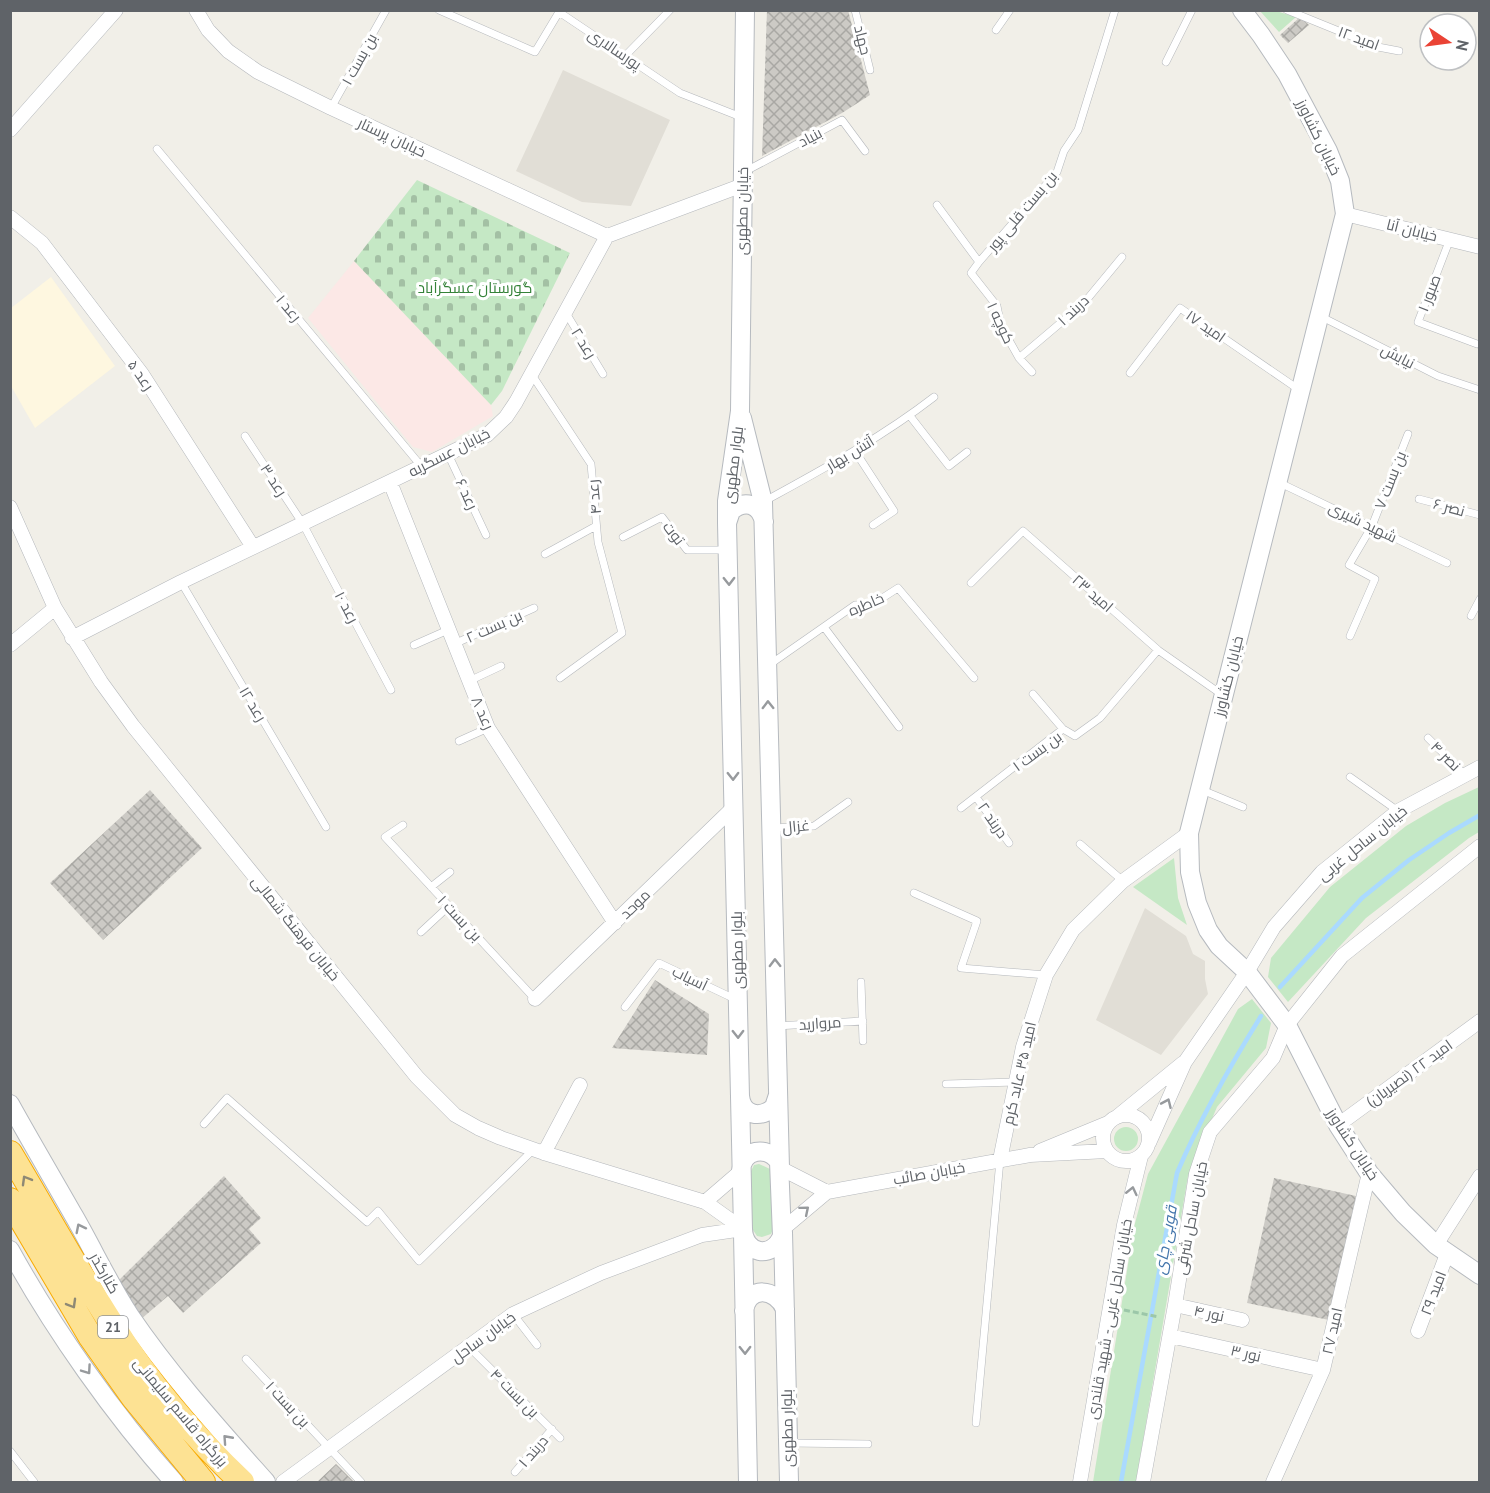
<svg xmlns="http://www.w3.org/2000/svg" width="1490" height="1493" font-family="'PT Sans',Cairo,sans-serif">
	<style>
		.commercial { fill: #fef7e0 }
		.education { fill: #e1ded6 }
		.medical { fill: #fce8e6 }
		.grass { fill: #c5e8c5 }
		.cemetery { fill: url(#cemetery-stones) }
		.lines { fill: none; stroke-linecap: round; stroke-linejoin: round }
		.stream { stroke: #aadaff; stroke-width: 4.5 }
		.building { fill: url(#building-cross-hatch) }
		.lane-casing { stroke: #b5b8bc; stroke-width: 8 }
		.street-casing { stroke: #b5b8bc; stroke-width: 15 }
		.secondary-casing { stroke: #b6babf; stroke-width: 20 }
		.highway-casing { stroke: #f9ab00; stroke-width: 26 }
		.path { stroke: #9cc7a9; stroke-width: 3; stroke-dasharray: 6 3; stroke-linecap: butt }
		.lane { stroke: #fff; stroke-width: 7 }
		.street { stroke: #fff; stroke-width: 14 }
		.secondary { stroke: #fff; stroke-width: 18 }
		.highway { stroke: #fde293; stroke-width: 24 }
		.oneway { stroke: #979a9d }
		.oneway2 { stroke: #8e8975 }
		.labels { text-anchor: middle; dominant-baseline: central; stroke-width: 6; stroke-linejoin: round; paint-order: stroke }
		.shield { fill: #fff; stroke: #8f9295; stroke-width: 1.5 }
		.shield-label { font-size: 14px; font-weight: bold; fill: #5f6368 }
		.street-label { font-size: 15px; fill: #5f6368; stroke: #fff }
		.park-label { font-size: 15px; fill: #348238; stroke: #fff }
		.water-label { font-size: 16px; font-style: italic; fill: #4174aa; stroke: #fff }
	</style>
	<defs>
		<pattern id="cemetery-stones" width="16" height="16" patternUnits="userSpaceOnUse" patternTransform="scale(1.5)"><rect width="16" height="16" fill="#c5e8c5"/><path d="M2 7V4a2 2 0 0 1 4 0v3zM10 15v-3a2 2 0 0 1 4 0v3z" fill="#a3c0a4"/></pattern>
		<pattern id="building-cross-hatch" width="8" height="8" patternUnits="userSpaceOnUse" patternTransform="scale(1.5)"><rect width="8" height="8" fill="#cccac5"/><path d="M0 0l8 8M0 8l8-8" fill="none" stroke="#a9a8a4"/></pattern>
	</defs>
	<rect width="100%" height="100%" fill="#f1efe8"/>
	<path class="commercial" d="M 51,277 L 115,366 L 35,428 L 11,386 L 11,308 Z"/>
	<path class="education" d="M 563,70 L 670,120 L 631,206 L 582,202 L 516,171 Z
		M 1145,908 L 1186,936 L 1193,954 L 1205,961 L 1205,979 L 1208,994 L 1161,1055 L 1096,1020 Z"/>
	<path class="medical" d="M 355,260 L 491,405 L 493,416 L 432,452 L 413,447 L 308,318 Z"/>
	<path class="grass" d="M 1260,11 L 1276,11 L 1296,17 L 1279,32 Z
		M 1479,787 L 1479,832 L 1469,838 L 1366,918 L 1288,1002 L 1268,977 L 1271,958 L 1330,887 L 1406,826 L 1445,803 Z
		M 1174,858 L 1178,898 L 1187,925 L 1133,887 Z
		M 1252,999 L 1271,1023 L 1266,1048 L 1217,1107 L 1188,1176 L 1136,1482 L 1093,1482 L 1134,1227 L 1148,1174 L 1238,1009 Z
		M1114 1139a12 12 0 1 1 24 0a12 12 0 1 1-24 0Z
		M 759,1164 L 770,1169 L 773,1229 L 771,1234 L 762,1237 L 757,1236 L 751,1227 L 751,1171 L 754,1165 Z"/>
	<path class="cemetery" d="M 417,180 L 570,253 L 502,391 L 491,405 L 354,261 Z"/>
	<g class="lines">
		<path class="stream" d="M 1280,987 L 1362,898 L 1409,860 L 1449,833 L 1480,815
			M 1121,1482 L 1177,1173 C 1200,1119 1230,1066 1261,1016"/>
	</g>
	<path class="building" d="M 767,10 L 848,10 L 870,95 L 842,113 L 762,156 Z
		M 1300,17 L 1309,25 L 1288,43 L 1280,35 Z
		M 150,790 L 202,848 L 103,940 L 50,883 Z
		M 655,980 L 709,1014 L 707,1055 L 612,1048 Z
		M 224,1176 L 261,1218 L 249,1229 L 261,1243 L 183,1313 L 168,1296 L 140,1320 L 116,1283 Z
		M 1274,1178 L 1356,1196 L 1329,1320 L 1247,1303 Z
		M 336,1464 L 354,1482 L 317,1482 Z"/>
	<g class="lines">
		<defs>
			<path id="lane" d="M 439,10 L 535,52 L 559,12 L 680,93 L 741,117
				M 855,10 L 870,70
				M 1287,10 L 1378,47 L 1399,51
				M 996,30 L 1010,10
				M 625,56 L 670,10
				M 1166,62 L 1192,10
				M 331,108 L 386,10
				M 157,149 L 422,467
				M 744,172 L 842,120 L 865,151
				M 937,205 L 979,262
				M 1450,239 L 1418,322 L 1477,344
				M 566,313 L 603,374
				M 1322,317 L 1438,376 L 1480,390
				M 1019,358 L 1084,303 L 1122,257
				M 1032,372 L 1019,358 L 1001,326 L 997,306 L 971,273 L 979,262 L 1057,172 L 1064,151 L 1078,130 L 1115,10
				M 1130,373 L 1180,308 L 1298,389
				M 532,375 L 591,464 L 598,542 L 622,633 L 560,678
				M 910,416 L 949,466 L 967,452
				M 245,436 L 303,524 L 391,690
				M 855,451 L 894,511 L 873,525
				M 448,454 L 486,535
				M 1280,483 L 1447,563
				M 1419,499 L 1480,515
				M 765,501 C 823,469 881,438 934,397
				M 623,537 L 662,517 L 687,550 L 725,550
				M 545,554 L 596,526
				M 181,582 L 326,827
				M 971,583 L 1023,531 L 1158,650 L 1221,694
				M 1471,616 L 1480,599
				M 824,627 L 899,727
				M 1350,636 L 1375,579 L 1349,565 L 1372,526 L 1408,434
				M 454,644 L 534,608
				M 414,645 L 448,630
				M 769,665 L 855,605 L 873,604 L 898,588 L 974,678
				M 469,681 L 501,666
				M 1033,694 L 1063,729
				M 1428,738 L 1464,774
				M 459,741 L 488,728
				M 1350,777 L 1398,811
				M 1202,790 L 1243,807
				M 976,797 L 1009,843
				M 961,808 L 1063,729 L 1075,736 L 1100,718 L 1158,650
				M 403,825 L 385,837 L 535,999
				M 772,828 L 814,826 L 848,802
				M 1080,844 L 1123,881
				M 431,887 L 450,872
				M 914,893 L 977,921 L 961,968 L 1046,975
				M 421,932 L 449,906
				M 861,982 L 863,1041
				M 625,1007 L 659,963 L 737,1000
				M 776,1026 L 863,1021
				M 946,1084 L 1016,1082
				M 204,1124 L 227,1098 L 367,1222 L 378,1211 L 419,1261 L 534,1149
				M 513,1314 L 537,1345
				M 469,1347 L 560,1438
				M 246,1359 L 361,1482
				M 976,1423 L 1000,1160
				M 790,1443 L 868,1444
				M 10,1451 L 34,1482
				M 515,1472 L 552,1429"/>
			<path id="street" d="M 196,10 L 208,30 L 228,51 L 258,72 L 331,108 L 607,236
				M 10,130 L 116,10
				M 1345,214 L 1480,247
				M 10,217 L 42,243 L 142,374 L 253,547
				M 390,482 L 488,728 L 615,923
				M 10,507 L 55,608 L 101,682 L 133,726 L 417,1077 L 455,1115 L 478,1128 L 501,1138 L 544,1153 L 705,1202 L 743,1229
				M 72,638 L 181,582 L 487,435 L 506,417 L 516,402 L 607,236 L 743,185
				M 10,645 L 55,608
				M 535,999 L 734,807
				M1103 1138a23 23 0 1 1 46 0a23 23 0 1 1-46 0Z
				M 1118,1116 L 1183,1063
				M 1338,1125 L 1480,1021
				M 1149,1143 L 1185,1062 L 1247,972 L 1274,927 L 1322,872 L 1398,811 L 1480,767
				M 1040,1151 L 1108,1123
				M 544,1153 L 580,1085
				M 1000,1160 L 1023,1047 L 1046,975 L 1073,930 L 1123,881 L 1189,833
				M 780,1168 L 827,1192
				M 705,1202 L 741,1171
				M 783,1229 L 827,1192 L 1030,1155 L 1107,1151
				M 1436,1245 L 1480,1176
				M 1175,1305 L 1242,1320
				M 1418,1331 L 1447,1254
				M 1170,1336 L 1323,1370
				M 283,1482 L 513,1314 L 601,1273 L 702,1235 L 743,1229
				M 1080,1482 L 1124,1225 L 1141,1156
				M 1143,1482 L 1175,1305 L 1196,1174 L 1210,1132 L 1273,1058 L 1287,1025 L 1342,956 L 1480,846
				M 1273,1482 L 1323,1370 L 1369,1173"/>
			<path id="secondary" d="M 1242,10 L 1261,35 L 1287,74 L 1328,151 L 1340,181 L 1345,214 L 1189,833 L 1190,872 L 1197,903 L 1208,930 L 1219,946 L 1247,972 L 1287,1025 L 1338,1125 L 1369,1173 L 1403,1213 L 1436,1245 L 1480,1275
				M 742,418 L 763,502 L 780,1168
				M 727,523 L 731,511 C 745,499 760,504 764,522
				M 740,1096 C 742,1116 761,1119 774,1107 L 778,1095
				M 10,1104 C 31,1142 53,1179 74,1216 C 93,1249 109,1284 130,1316 C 170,1375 219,1429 266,1482
				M 741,1171 C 742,1149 767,1145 779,1162 L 782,1236 C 772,1260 744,1254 743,1229 L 727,523 L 727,501 L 740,411 L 745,10
				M 783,1232 L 789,1482
				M 743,1234 L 748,1482
				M 10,1250 C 54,1330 114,1415 174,1482
				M 744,1311 C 748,1285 776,1288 785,1309"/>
			<path id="highway" d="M 10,1153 C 44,1210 76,1268 111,1323 C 146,1380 194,1437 242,1482
				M 10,1200 L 90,1336 L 133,1397 L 203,1482"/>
		</defs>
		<use href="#lane" class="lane-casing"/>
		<use href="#street" class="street-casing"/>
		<use href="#secondary" class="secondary-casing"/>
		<use href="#highway" class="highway-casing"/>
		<path class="path" d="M 1124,1310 L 1159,1317"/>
		<use href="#lane" class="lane"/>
		<use href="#street" class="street"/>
		<use href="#secondary" class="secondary"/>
		<use href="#highway" class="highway"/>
	</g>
	<defs><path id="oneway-chevron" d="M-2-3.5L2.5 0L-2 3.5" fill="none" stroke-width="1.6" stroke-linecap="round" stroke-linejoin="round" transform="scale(1.5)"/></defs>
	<g class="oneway">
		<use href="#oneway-chevron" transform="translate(729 581) rotate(89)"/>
		<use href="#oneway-chevron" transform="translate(768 705) rotate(-91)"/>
		<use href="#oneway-chevron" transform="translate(733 776) rotate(89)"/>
		<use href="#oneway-chevron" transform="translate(775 963) rotate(-91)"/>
		<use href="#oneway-chevron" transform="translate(738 1034) rotate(89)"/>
		<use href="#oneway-chevron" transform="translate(1167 1103) rotate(-66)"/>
		<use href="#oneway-chevron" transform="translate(1132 1191) rotate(-77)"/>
		<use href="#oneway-chevron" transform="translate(805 1210) rotate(-40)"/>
		<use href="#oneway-chevron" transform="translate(80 1228) rotate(-117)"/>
		<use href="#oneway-chevron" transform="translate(745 1350) rotate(89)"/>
		<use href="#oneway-chevron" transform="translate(87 1370) rotate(55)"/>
		<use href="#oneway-chevron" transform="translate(227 1439) rotate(-132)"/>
	</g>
	<g class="oneway2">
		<use href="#oneway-chevron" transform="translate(26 1180) rotate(-120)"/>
		<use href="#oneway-chevron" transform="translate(72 1304) rotate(60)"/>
	</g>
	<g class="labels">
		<rect class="shield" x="98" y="1316" width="30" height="22" rx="4.5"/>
		<g class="shield-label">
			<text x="113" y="1327">21</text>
		</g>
		<g class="street-label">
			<text transform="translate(1359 38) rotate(20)">امید ۱۲</text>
			<text transform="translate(863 40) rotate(76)">جهاد</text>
			<text transform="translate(615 49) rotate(34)">پورسالاری</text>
			<text transform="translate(359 59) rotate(-61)">بن بست ۱</text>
			<text transform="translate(392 137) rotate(25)">خیابان پرستار</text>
			<text transform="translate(810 137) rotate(-28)">بنیاد</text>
			<text transform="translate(1319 137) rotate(64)">خیابان کشاورز</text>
			<text transform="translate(742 211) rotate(-89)">خیابان مطهری</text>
			<text transform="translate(1022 211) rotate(-50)">بن بست قلی پور</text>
			<text transform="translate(1412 230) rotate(14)">خیابان آنا</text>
			<text transform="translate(1429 293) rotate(-69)">صبور ۱</text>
			<text transform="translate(289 308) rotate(50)">رعد ۱</text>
			<text transform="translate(1073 310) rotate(-43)">دربند ۱</text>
			<text transform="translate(1001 323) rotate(65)">کوچه ۱</text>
			<text transform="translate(1206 326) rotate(35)">امید ۱۷</text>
			<text transform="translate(584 343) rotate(58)">رعد ۲</text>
			<text transform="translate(1398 356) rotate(27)">نیایش</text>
			<text transform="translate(141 375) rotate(55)">رعد ۵</text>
			<text transform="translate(449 452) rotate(-27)">خیابان عسگریه</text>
			<text transform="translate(850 453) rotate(-31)">آتش بهار</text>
			<text transform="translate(733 465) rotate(-83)">بلوار مطهری</text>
			<text transform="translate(274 480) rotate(57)">رعد ۳</text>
			<text transform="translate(1390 480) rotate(-68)">بن بست ۷</text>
			<text transform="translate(467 494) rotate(65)">رعد ۶</text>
			<text transform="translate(594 497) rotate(-95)">رعد ۴</text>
			<text transform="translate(1449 507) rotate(15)">نصر ۶</text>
			<text transform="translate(1363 522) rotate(26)">شهید شیری</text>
			<text transform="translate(674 533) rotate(52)">توت</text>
			<text transform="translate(1093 593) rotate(41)">امید ۲۳</text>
			<text transform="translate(866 604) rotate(-23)">خاطره</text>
			<text transform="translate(347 607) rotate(62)">رعد ۱۰</text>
			<text transform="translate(494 626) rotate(-24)">بن بست ۲</text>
			<text transform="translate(1228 676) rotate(-76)">خیابان کشاورز</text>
			<text transform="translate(253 704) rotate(59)">رعد ۱۲</text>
			<text transform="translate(483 713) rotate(66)">رعد ۸</text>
			<text transform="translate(1037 751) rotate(-36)">بن بست ۱</text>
			<text transform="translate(1446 756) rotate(45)">نصر ۴</text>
			<text transform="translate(993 820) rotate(55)">دربند ۲</text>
			<text transform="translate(796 826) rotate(-5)">غزال</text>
			<text transform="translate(1362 843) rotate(-39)">خیابان ساحل غربی</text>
			<text transform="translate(635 904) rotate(-44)">موحد</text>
			<text transform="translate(460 918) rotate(47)">بن بست ۱</text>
			<text transform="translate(296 928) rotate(51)">خیابان فرهنگ شمالی</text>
			<text transform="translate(737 950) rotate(-91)">بلوار مطهری</text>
			<text transform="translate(690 978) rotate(26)">آسیاب</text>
			<text transform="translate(820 1023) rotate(-4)">مروارید</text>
			<text transform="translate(1019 1073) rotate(-77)">امید ۳۵ عابد کرم</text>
			<text transform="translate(1409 1073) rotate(-36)">امید ۲۲ (نصیریان)</text>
			<text transform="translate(1353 1144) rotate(57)">خیابان کشاورز</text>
			<text transform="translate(929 1173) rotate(-10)">خیابان صائب</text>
			<text transform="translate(1191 1218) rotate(-79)">خیابان ساحل شرقی</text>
			<text transform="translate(105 1273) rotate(60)">کنارگذر</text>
			<text transform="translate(1433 1293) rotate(-69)">امید ۲۹</text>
			<text transform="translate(1209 1313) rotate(12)">نور ۴</text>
			<text transform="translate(1109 1319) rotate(-80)">خیابان ساحل غربی - شهید قلندری</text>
			<text transform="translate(1332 1331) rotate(-77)">امید ۲۷</text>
			<text transform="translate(483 1337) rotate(-36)">خیابان ساحل</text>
			<text transform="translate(1246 1353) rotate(13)">نور ۳</text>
			<text transform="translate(515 1393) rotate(45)">بن بست ۴</text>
			<text transform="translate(288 1404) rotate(47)">بن بست ۱</text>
			<text transform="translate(181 1412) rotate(50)">بزرگراه قاسم سلیمانی</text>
			<text transform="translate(787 1428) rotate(-91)">بلوار مطهری</text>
			<text transform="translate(533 1451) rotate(-49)">دربند ۱</text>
		</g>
		<g class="park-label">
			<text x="475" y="287">گورستان عسگرآباد</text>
		</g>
		<g class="water-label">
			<text transform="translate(1165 1240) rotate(-80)">قوبی چای</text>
		</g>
	</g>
	<rect width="1490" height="1493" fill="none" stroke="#5f6368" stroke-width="24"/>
	<g transform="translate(1448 42) rotate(103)"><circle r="28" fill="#ffffff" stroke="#bfc1c3" stroke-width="1.5"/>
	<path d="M0-4.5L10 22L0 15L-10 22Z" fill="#ea4335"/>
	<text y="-9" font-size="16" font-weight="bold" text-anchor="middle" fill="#5f6368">N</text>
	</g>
</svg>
